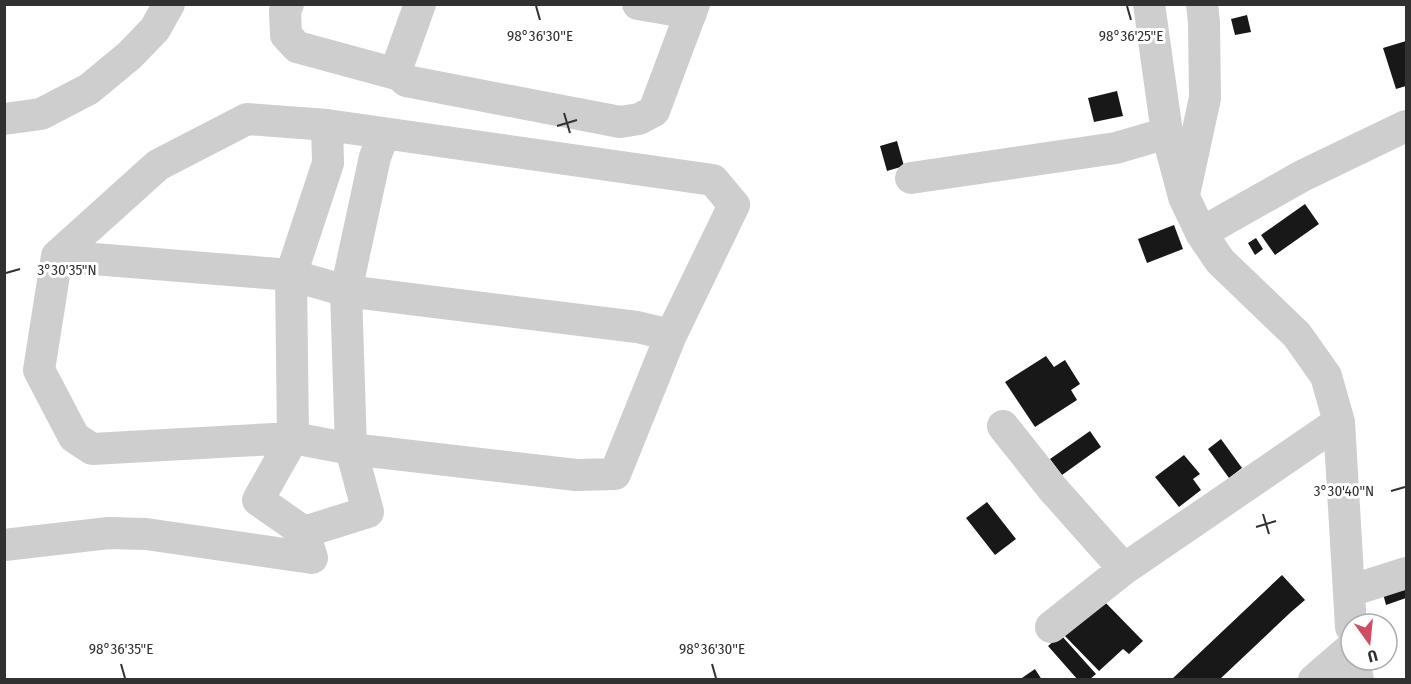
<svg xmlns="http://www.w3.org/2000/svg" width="1411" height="684" font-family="'Fira Sans Condensed',sans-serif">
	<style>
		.building { fill: #181818 }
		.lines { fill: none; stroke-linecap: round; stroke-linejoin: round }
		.minor { stroke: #cecece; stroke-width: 32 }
		.ticks { fill: none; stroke: #313131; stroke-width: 2 }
		.ticks-label { font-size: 15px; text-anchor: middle; fill: #313131; stroke: #fff; stroke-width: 6; stroke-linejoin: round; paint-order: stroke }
	</style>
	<rect width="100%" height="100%" fill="#fff"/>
	<path class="building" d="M 1247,15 L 1251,32 L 1235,35 L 1231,19 Z
		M 1406,41 L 1406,86 L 1396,89 L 1383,48 Z
		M 1117,91 L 1123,116 L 1094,122 L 1088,98 Z
		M 897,141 L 904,166 L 887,171 L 880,146 Z
		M 1305,204 L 1319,224 L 1275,255 L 1261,235 Z
		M 1174,225 L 1183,249 L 1147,263 L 1138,239 Z
		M 1256,238 L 1263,249 L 1255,255 L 1248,243 Z
		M 1046,356 L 1054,367 L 1065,360 L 1080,384 L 1071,390 L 1077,400 L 1035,427 L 1005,382 Z
		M 1090,431 L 1101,447 L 1062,475 L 1050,459 Z
		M 1221,439 L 1242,468 L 1229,478 L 1208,449 Z
		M 1184,455 L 1200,474 L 1193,479 L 1201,490 L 1179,507 L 1155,477 Z
		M 987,502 L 1016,539 L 995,555 L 966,518 Z
		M 1282,575 L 1305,600 L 1291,612 L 1219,680 L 1171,680 Z
		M 1406,578 L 1406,598 L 1386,605 L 1381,586 Z
		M 1100,597 L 1143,641 L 1129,654 L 1123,649 L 1099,671 L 1062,633 Z
		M 1061,635 L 1096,674 L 1089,680 L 1078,680 L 1048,646 Z
		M 1035,669 L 1042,680 L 1019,680 Z"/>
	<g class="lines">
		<path class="minor" d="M 288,4 L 285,11 L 286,35 L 297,47 L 400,75
			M 420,4 L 398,65 L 400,75 L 406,81 L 620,122 L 639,119 L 654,111 L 694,4
			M 638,4 L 691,13
			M 1149,4 L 1167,133 L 1184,197 L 1201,233 L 1220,261 L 1297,335 L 1326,376 L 1339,422 L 1351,627
			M 4,119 L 41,114 L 89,89 L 130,55 L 155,29 L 169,4
			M 247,119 L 327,125 L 713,180 L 734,205 L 671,335 L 615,474 L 576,475 L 351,449 L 293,438 L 92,449 L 74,437 L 39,370 L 57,256 L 158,165 Z
			M 911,178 L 1116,148 L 1167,133
			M 1185,190 L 1205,98 L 1204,23 L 1202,4
			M 1201,233 L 1302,176 L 1406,126
			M 57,256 L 291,275 L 346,291 L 637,327 L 671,335
			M 1003,426 L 1052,488 L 1124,569
			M 304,532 L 368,512 L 351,449 L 346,291 L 375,157 L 384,134
			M 4,545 L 109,533 L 146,534 L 312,558 L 304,532 L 258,500 L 293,438 L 291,275 L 328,163 L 327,125
			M 1350,591 L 1406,573
			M 1051,627 L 1124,569 L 1339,422
			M 1354,660 L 1358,680
			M 1314,680 L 1351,648"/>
	</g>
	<path class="ticks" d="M 536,6 L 540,20M 1127,6 L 1131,20M 564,113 L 570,133M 557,126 L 577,120M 6,273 L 20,269M 1391,491 L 1405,487M 1263,514 L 1269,534M 1256,527 L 1276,521M 121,664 L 125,678M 712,664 L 716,678"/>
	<g class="ticks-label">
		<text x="540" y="41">98°36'30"E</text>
		<text x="1131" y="41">98°36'25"E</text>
		<text x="67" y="275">3°30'35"N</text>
		<text x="1344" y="496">3°30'40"N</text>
		<text x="121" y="654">98°36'35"E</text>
		<text x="712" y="654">98°36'30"E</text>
	</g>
	<rect width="1411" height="684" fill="none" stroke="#313131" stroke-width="12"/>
	<g transform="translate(1369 642) rotate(165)"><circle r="28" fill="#ffffff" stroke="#adadad" stroke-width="1.5"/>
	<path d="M0-4.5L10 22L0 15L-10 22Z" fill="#d04c63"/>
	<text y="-9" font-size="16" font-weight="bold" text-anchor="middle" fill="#313131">U</text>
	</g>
</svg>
